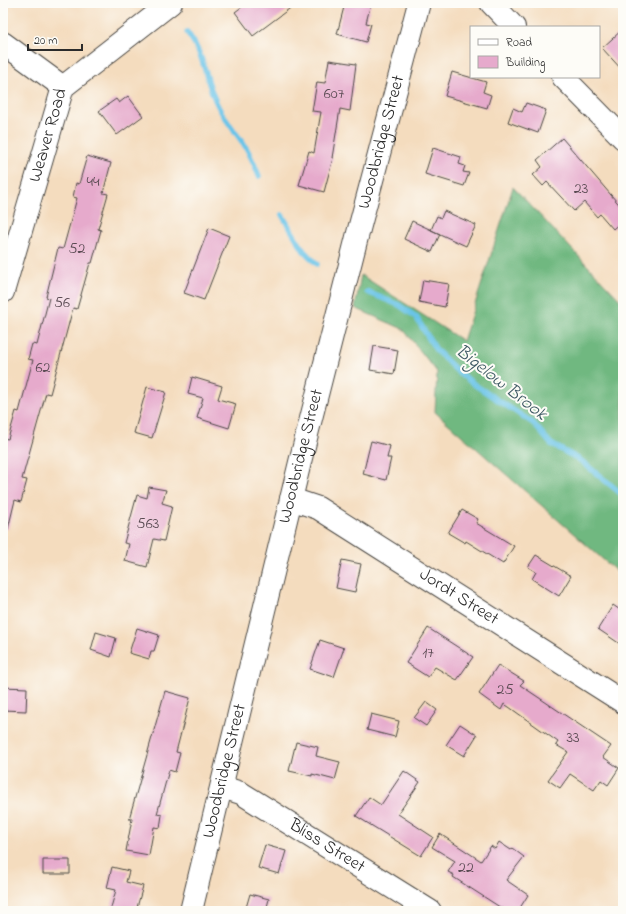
<svg xmlns="http://www.w3.org/2000/svg" width="626" height="914" font-family="'Indie Flower',sans-serif">
	<style>
		.forest { fill: #6fb880; stroke: #4d7256 }
		.lines { fill: none; stroke-linecap: round; stroke-linejoin: round }
		.stream { stroke: #6ac4e8; stroke-width: 5.5 }
		.building { fill: #e6aacc }
		.minor-casing { stroke: #494641; stroke-width: 24 }
		.major-casing { stroke: #494641; stroke-width: 24 }
		.minor { stroke: #fff; stroke-width: 22 }
		.major { stroke: #fff; stroke-width: 22 }
		.labels { text-anchor: middle; dominant-baseline: central; stroke-width: 4; stroke-linejoin: round; paint-order: stroke }
		.number-label { font-size: 16px; fill: #5a4b53 }
		.street-label { font-size: 18px; fill: #2b2b2b; stroke: #fdfcf7 }
		.water-label { font-size: 19px; font-style: italic; fill: #3e5964; stroke: #fdfcf7 }
	</style>
	<rect width="100%" height="100%" fill="#fdfcf7"/>
	<filter id="ink" filterUnits="userSpaceOnUse"><feTurbulence type="fractalNoise" baseFrequency=".025" numOctaves="2"/><feDisplacementMap in="SourceGraphic" scale="8" xChannelSelector="R" yChannelSelector="G"/><feConvolveMatrix kernelMatrix="1 2 1 2 8 2 1 2 1" color-interpolation-filters="sRGB"/></filter>
	<filter id="wash" filterUnits="userSpaceOnUse"><feTurbulence type="fractalNoise" baseFrequency=".012" numOctaves="4" result="noise"/><feDisplacementMap in="SourceGraphic" scale="16" xChannelSelector="R" yChannelSelector="G"/><feGaussianBlur stdDeviation="0.9" result="paint"/><feColorMatrix in="noise" values="0 0 0 0 0 0 0 0 0 0 0 0 0 0 0 0 0 1.4 0 .05"/><feComposite in="paint" operator="in"/></filter>
	<g filter="url(#wash)">
		<rect width="100%" height="100%" fill="#f4dcbe"/>
		<path class="forest" d="M 513,187 L 623,303 L 623,577 L 435,412 L 437,372 L 403,329 L 355,308 L 361,275 L 463,341 Z"/>
		<g class="lines">
			<path class="stream" d="M 187,32 C 206,57 204,77 216,102 C 224,120 238,134 248,151 C 252,159 256,168 259,176
				M 282,215 L 304,251 L 317,264
				M 367,292 L 399,305 L 416,317 L 436,350 L 457,371 L 475,385 L 533,423 L 551,444 L 580,460 L 623,495"/>
		</g>
		<g id="blocks">
			<path class="building" d="M 247,3 L 297,3 L 253,36 L 235,12 Z
				M 345,3 L 371,3 L 366,23 L 371,24 L 366,42 L 337,34 Z
				M 623,29 L 623,71 L 602,48 Z
				M 329,60 L 356,64 L 350,111 L 340,109 L 332,158 L 333,158 L 324,192 L 299,185 L 309,151 L 314,153 L 321,112 L 312,111 L 317,82 L 325,83 Z
				M 452,72 L 486,82 L 483,92 L 491,95 L 487,108 L 445,96 Z
				M 128,96 L 143,116 L 117,135 L 99,111 L 116,99 L 119,103 Z
				M 526,103 L 546,110 L 538,133 L 508,122 L 513,108 L 522,112 Z
				M 562,138 L 623,209 L 623,220 L 613,229 L 600,214 L 597,217 L 584,202 L 574,211 L 547,182 L 543,186 L 533,175 L 542,167 L 537,160 Z
				M 433,148 L 461,157 L 459,164 L 465,166 L 463,172 L 469,173 L 464,186 L 425,174 Z
				M 87,156 L 111,163 L 103,193 L 108,194 L 98,229 L 101,230 L 92,263 L 90,263 L 77,309 L 73,308 L 50,394 L 46,393 L 22,479 L 27,480 L 21,502 L 15,500 L 8,529 L 3,529 L 3,438 L 8,439 L 16,411 L 19,412 L 33,360 L 28,359 L 32,344 L 37,345 L 49,298 L 46,297 L 58,248 L 63,249 L 77,198 L 73,197 L 76,183 L 79,184 Z
				M 444,211 L 476,225 L 466,246 L 431,230 L 437,216 L 441,218 Z
				M 412,221 L 440,234 L 432,252 L 404,239 Z
				M 209,228 L 229,236 L 204,300 L 184,293 Z
				M 423,280 L 449,284 L 445,307 L 419,302 Z
				M 374,346 L 398,350 L 394,374 L 370,370 Z
				M 192,377 L 222,386 L 218,399 L 236,404 L 229,428 L 197,418 L 203,398 L 188,394 Z
				M 147,387 L 166,392 L 152,438 L 134,433 Z
				M 371,441 L 390,446 L 387,458 L 391,458 L 386,480 L 363,474 Z
				M 149,487 L 166,490 L 162,503 L 172,506 L 164,541 L 154,539 L 147,567 L 125,561 L 129,544 L 124,543 L 137,495 L 147,498 Z
				M 462,510 L 478,519 L 476,523 L 514,546 L 503,564 L 466,541 L 465,543 L 448,533 Z
				M 536,555 L 571,576 L 559,596 L 532,579 L 536,572 L 528,567 Z
				M 342,560 L 361,564 L 355,592 L 336,588 Z
				M 613,605 L 623,612 L 623,646 L 598,629 Z
				M 137,628 L 159,635 L 154,651 L 151,651 L 149,659 L 129,653 Z
				M 428,628 L 473,657 L 457,680 L 435,667 L 428,677 L 406,663 Z
				M 96,632 L 116,638 L 111,657 L 91,650 Z
				M 320,640 L 344,648 L 334,677 L 310,669 Z
				M 498,665 L 524,681 L 520,685 L 611,746 L 603,757 L 619,768 L 608,785 L 601,780 L 594,790 L 570,774 L 560,788 L 548,780 L 568,752 L 556,745 L 558,742 L 509,707 L 504,704 L 501,710 L 479,694 Z
				M 3,687 L 27,688 L 26,711 L 3,710 Z
				M 165,691 L 190,698 L 176,752 L 180,753 L 175,772 L 169,770 L 157,814 L 162,815 L 160,828 L 154,827 L 149,855 L 126,851 L 132,819 L 129,819 Z
				M 426,702 L 437,710 L 426,726 L 414,718 Z
				M 371,714 L 399,721 L 395,737 L 367,730 Z
				M 460,724 L 477,735 L 464,756 L 446,745 Z
				M 296,742 L 318,747 L 316,756 L 340,762 L 335,780 L 312,774 L 312,776 L 289,771 Z
				M 404,771 L 420,782 L 398,814 L 433,837 L 421,856 L 356,816 L 369,797 L 381,805 Z
				M 440,834 L 481,861 L 491,846 L 495,849 L 499,842 L 511,850 L 512,848 L 524,857 L 506,880 L 528,895 L 518,911 L 506,911 L 453,877 L 454,875 L 448,872 L 455,861 L 432,847 Z
				M 265,845 L 286,851 L 279,874 L 258,868 Z
				M 43,860 L 70,860 L 70,874 L 43,874 Z
				M 112,867 L 129,871 L 126,882 L 143,886 L 136,911 L 110,911 L 116,890 L 107,888 Z
				M 250,894 L 269,899 L 266,911 L 245,911 Z"/>
		</g>
	</g>
	<g filter="url(#ink)">
		<use href="#blocks" fill-opacity="0" stroke="#494641" stroke-width="1"/>
		<g class="lines">
			<defs>
				<g id="minor">
					<path d="M 491,3 L 514,27"/>
					<path d="M 3,43 L 63,87"/>
					<path d="M 563,77 L 623,138"/>
					<path id="s1" d="M 3,292 L 63,87 L 171,3"/>
					<path id="s2" d="M 291,499 L 318,508 L 623,702"/>
					<path id="s3" d="M 222,787 L 241,793 L 430,911"/>
				</g>
				<g id="major">
					<path id="s4" d="M 191,911 L 301,458 L 358,233 L 419,3"/>
				</g>
			</defs>
			<use href="#minor" class="minor-casing"/>
			<use href="#major" class="major-casing"/>
			<use href="#minor" class="minor"/>
			<use href="#major" class="major"/>
		</g>
	</g>
	<g class="labels">
		<g class="number-label">
			<text x="334" y="94">607</text>
			<text x="93" y="182">44</text>
			<text x="581" y="189">23</text>
			<text x="77" y="249">52</text>
			<text x="62" y="303">56</text>
			<text x="43" y="368">62</text>
			<text x="148" y="524">563</text>
			<text x="428" y="653">17</text>
			<text x="505" y="690">25</text>
			<text x="573" y="738">33</text>
			<text x="466" y="868">22</text>
		</g>
		<g class="street-label">
			<text stroke="none"><textPath href="#s1" startOffset="163">Weaver Road</textPath></text>
			<text stroke="none"><textPath href="#s4" startOffset="792">Woodbridge Street</textPath></text>
			<text stroke="none"><textPath href="#s4" startOffset="468">Woodbridge Street</textPath></text>
			<text stroke="none"><textPath href="#s2" startOffset="195">Jordt Street</textPath></text>
			<text stroke="none"><textPath href="#s4" startOffset="144">Woodbridge Street</textPath></text>
			<text stroke="none"><textPath href="#s3" startOffset="121">Bliss Street</textPath></text>
		</g>
		<g class="water-label">
			<text transform="translate(501 383) rotate(38)">Bigelow Brook</text>
		</g>
	</g>
	<rect width="626" height="914" fill="none" stroke="#fdfcf7" stroke-width="16"/>
	<rect x="470" y="26" width="130" height="52" fill="#fdfcf7" stroke="#a9a8a5"/>
	<rect x="478" y="39" width="20" height="6" fill="#ffffff" stroke="#a9a8a5"/>
	<text x="506" y="46" font-size="12" fill="#2b2b2b">Road</text>
	<rect x="478" y="56" width="20" height="12" fill="#e6aacc" stroke="#a9a8a5"/>
	<text x="506" y="66" font-size="12" fill="#2b2b2b">Building</text>
	<path d="M28 44v6h54v-6" fill="none" stroke="#2b2b2b" stroke-width="2"/>
	<text x="34" y="44" font-size="12" fill="#2b2b2b" stroke="#fdfcf7" stroke-width="3" paint-order="stroke">20 m</text>
</svg>
